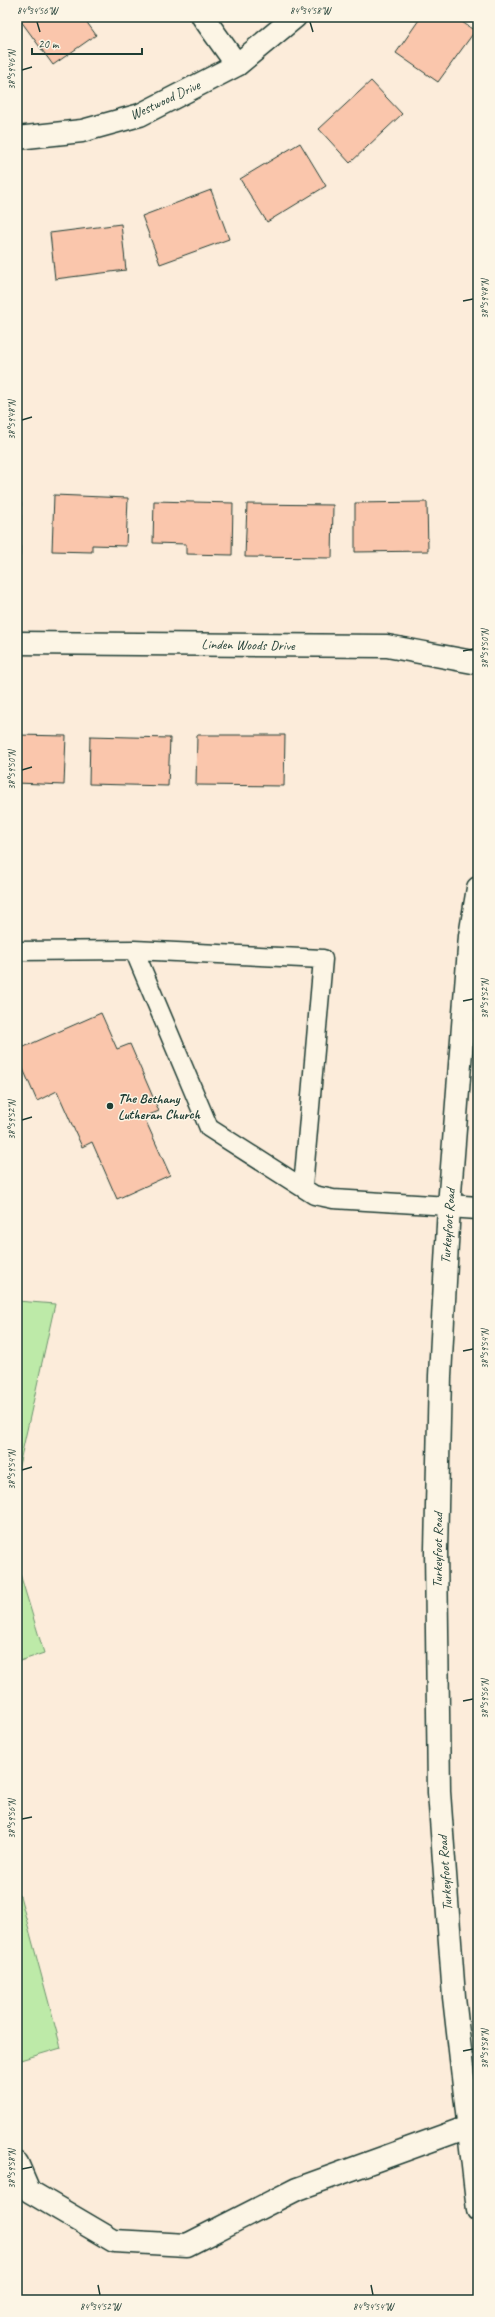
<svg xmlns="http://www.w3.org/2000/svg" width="495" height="2317" font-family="Caveat,sans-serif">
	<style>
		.green { fill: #bdeaa8; stroke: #6e946e }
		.building { fill: #fac6ac; stroke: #1f3d34 }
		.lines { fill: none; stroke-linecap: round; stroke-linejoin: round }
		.lane-casing { stroke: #1f3d34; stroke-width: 21 }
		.street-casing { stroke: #1f3d34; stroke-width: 25 }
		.secondary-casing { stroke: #1f3d34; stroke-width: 25 }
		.lane { stroke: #fcf5e5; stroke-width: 18 }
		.street { stroke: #fcf5e5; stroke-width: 22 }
		.secondary { stroke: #fcf5e5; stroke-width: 22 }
		.ticks { fill: none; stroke: #1f3d34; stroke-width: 1.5 }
		.poi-dot { fill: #1f3d34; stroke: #fcf5e5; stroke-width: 1.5 }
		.labels { text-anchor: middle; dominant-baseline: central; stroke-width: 3; stroke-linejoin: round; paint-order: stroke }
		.street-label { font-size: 14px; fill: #1f3d34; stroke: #fcf5e5 }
		.poi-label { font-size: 14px; font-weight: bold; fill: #1f3d34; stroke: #fcf5e5; text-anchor: start }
		.neatline { fill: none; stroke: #1f3d34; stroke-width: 1.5 }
		.ticks-label { font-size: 10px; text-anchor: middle; fill: #1f3d34 }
	</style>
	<rect width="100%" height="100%" fill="#fcecda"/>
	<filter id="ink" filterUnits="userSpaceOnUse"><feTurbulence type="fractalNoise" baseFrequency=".025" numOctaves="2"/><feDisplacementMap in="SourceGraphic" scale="8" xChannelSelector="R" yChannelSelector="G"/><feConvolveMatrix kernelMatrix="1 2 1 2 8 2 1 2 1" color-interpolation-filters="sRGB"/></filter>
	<g filter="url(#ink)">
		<path class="green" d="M 17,1301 L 55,1304 L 17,1475 Z
			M 17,1564 L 44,1653 L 17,1662 Z
			M 17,1895 L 20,1896 L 61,2048 L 17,2061 Z"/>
		<path class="building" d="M 18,17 L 83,17 L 96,35 L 53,65 Z
			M 421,17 L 455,17 L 475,31 L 438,82 L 396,53 Z
			M 371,81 L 402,114 L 350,163 L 319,129 Z
			M 300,143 L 326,186 L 267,222 L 240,179 Z
			M 211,190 L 229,239 L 160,264 L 142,216 Z
			M 121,224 L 126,270 L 55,279 L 50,233 Z
			M 54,495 L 128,498 L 126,546 L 92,545 L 92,552 L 52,551 Z
			M 154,501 L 233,503 L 232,555 L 186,554 L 186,544 L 153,543 Z
			M 427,502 L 428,551 L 355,552 L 355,503 Z
			M 17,503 L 21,503 L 20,556 L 17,556 Z
			M 247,504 L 333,505 L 332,558 L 245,557 Z
			M 17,735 L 66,736 L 64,785 L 17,783 Z
			M 197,735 L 285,735 L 284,786 L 196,785 Z
			M 90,736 L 170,738 L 168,786 L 89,784 Z
			M 101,1013 L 117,1049 L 130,1044 L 159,1111 L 144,1117 L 170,1175 L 117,1199 L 92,1142 L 82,1147 L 57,1091 L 37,1101 L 17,1055 L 17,1050 Z"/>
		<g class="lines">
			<defs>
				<path id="lane" d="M 17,951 L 134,950
					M 303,1187 L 323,959 L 134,950 L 209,1128 L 314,1195 L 333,1199 L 449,1206"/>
				<path id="street" d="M 203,17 L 237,65
					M 17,138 L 82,131 L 140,115 L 237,65 L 295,17
					M 17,643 L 387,646 L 478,663
					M 449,1206 L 478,1208
					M 17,2163 L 29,2191 L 114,2241 L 187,2245 L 297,2189 L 468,2127"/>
				<path id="secondary" d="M 478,888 L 470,936 L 449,1206 L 440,1376 L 436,1550 L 439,1792 L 454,1997 L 478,2210"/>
			</defs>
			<use href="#lane" class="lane-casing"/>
			<use href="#street" class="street-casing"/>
			<use href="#secondary" class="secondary-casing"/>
			<use href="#lane" class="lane"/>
			<use href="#street" class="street"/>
			<use href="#secondary" class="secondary"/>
		</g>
	</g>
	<path class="ticks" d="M 37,22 L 40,32M 310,22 L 313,32M 22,70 L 32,67M 463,301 L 473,299M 22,420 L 32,417M 463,651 L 473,649M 22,770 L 32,767M 463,1001 L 473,999M 22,1120 L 32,1117M 463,1351 L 473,1349M 22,1470 L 32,1467M 463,1701 L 473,1699M 22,1819 L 32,1817M 463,2051 L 473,2049M 22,2169 L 32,2167M 98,2285 L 100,2295M 371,2285 L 373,2295"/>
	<circle class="poi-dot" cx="110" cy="1106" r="4"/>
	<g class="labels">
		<g class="street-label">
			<text transform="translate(165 100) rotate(-25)">Westwood Drive</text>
			<text transform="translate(248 645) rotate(1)">Linden Woods Drive</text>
			<text transform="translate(448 1226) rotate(-86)">Turkeyfoot Road</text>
			<text transform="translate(437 1550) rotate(-90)">Turkeyfoot Road</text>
			<text transform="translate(445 1873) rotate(-94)">Turkeyfoot Road</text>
		</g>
		<g class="poi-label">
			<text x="118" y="1098">The Bethany<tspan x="118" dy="16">Lutheran Church</tspan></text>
		</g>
	</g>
	<rect width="495" height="2317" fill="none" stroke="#fcf5e5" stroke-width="44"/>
	<path d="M32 48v6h110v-6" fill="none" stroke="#1f3d34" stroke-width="2"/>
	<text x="38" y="48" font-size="12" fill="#1f3d34" stroke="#fcf5e5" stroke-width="3" paint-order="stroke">20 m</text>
	<rect x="22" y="22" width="451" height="2273" class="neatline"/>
	<g class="ticks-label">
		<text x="37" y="14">84°34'56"W</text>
		<text x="310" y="14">84°34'58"W</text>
		<text transform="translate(11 70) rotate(-90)" y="4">38°59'46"N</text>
		<text transform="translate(484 299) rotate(-90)" y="4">38°59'48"N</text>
		<text transform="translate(11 420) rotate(-90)" y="4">38°59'48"N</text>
		<text transform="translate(484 649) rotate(-90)" y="4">38°59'50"N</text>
		<text transform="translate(11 770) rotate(-90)" y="4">38°59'50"N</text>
		<text transform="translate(484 999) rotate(-90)" y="4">38°59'52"N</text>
		<text transform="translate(11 1120) rotate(-90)" y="4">38°59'52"N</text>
		<text transform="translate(484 1349) rotate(-90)" y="4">38°59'54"N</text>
		<text transform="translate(11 1470) rotate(-90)" y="4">38°59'54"N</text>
		<text transform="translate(484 1699) rotate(-90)" y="4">38°59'56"N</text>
		<text transform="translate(11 1819) rotate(-90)" y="4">38°59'56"N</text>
		<text transform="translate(484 2049) rotate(-90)" y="4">38°59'58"N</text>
		<text transform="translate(11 2169) rotate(-90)" y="4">38°59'58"N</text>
		<text x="100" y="2310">84°34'52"W</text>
		<text x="373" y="2310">84°34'54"W</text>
	</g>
</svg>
